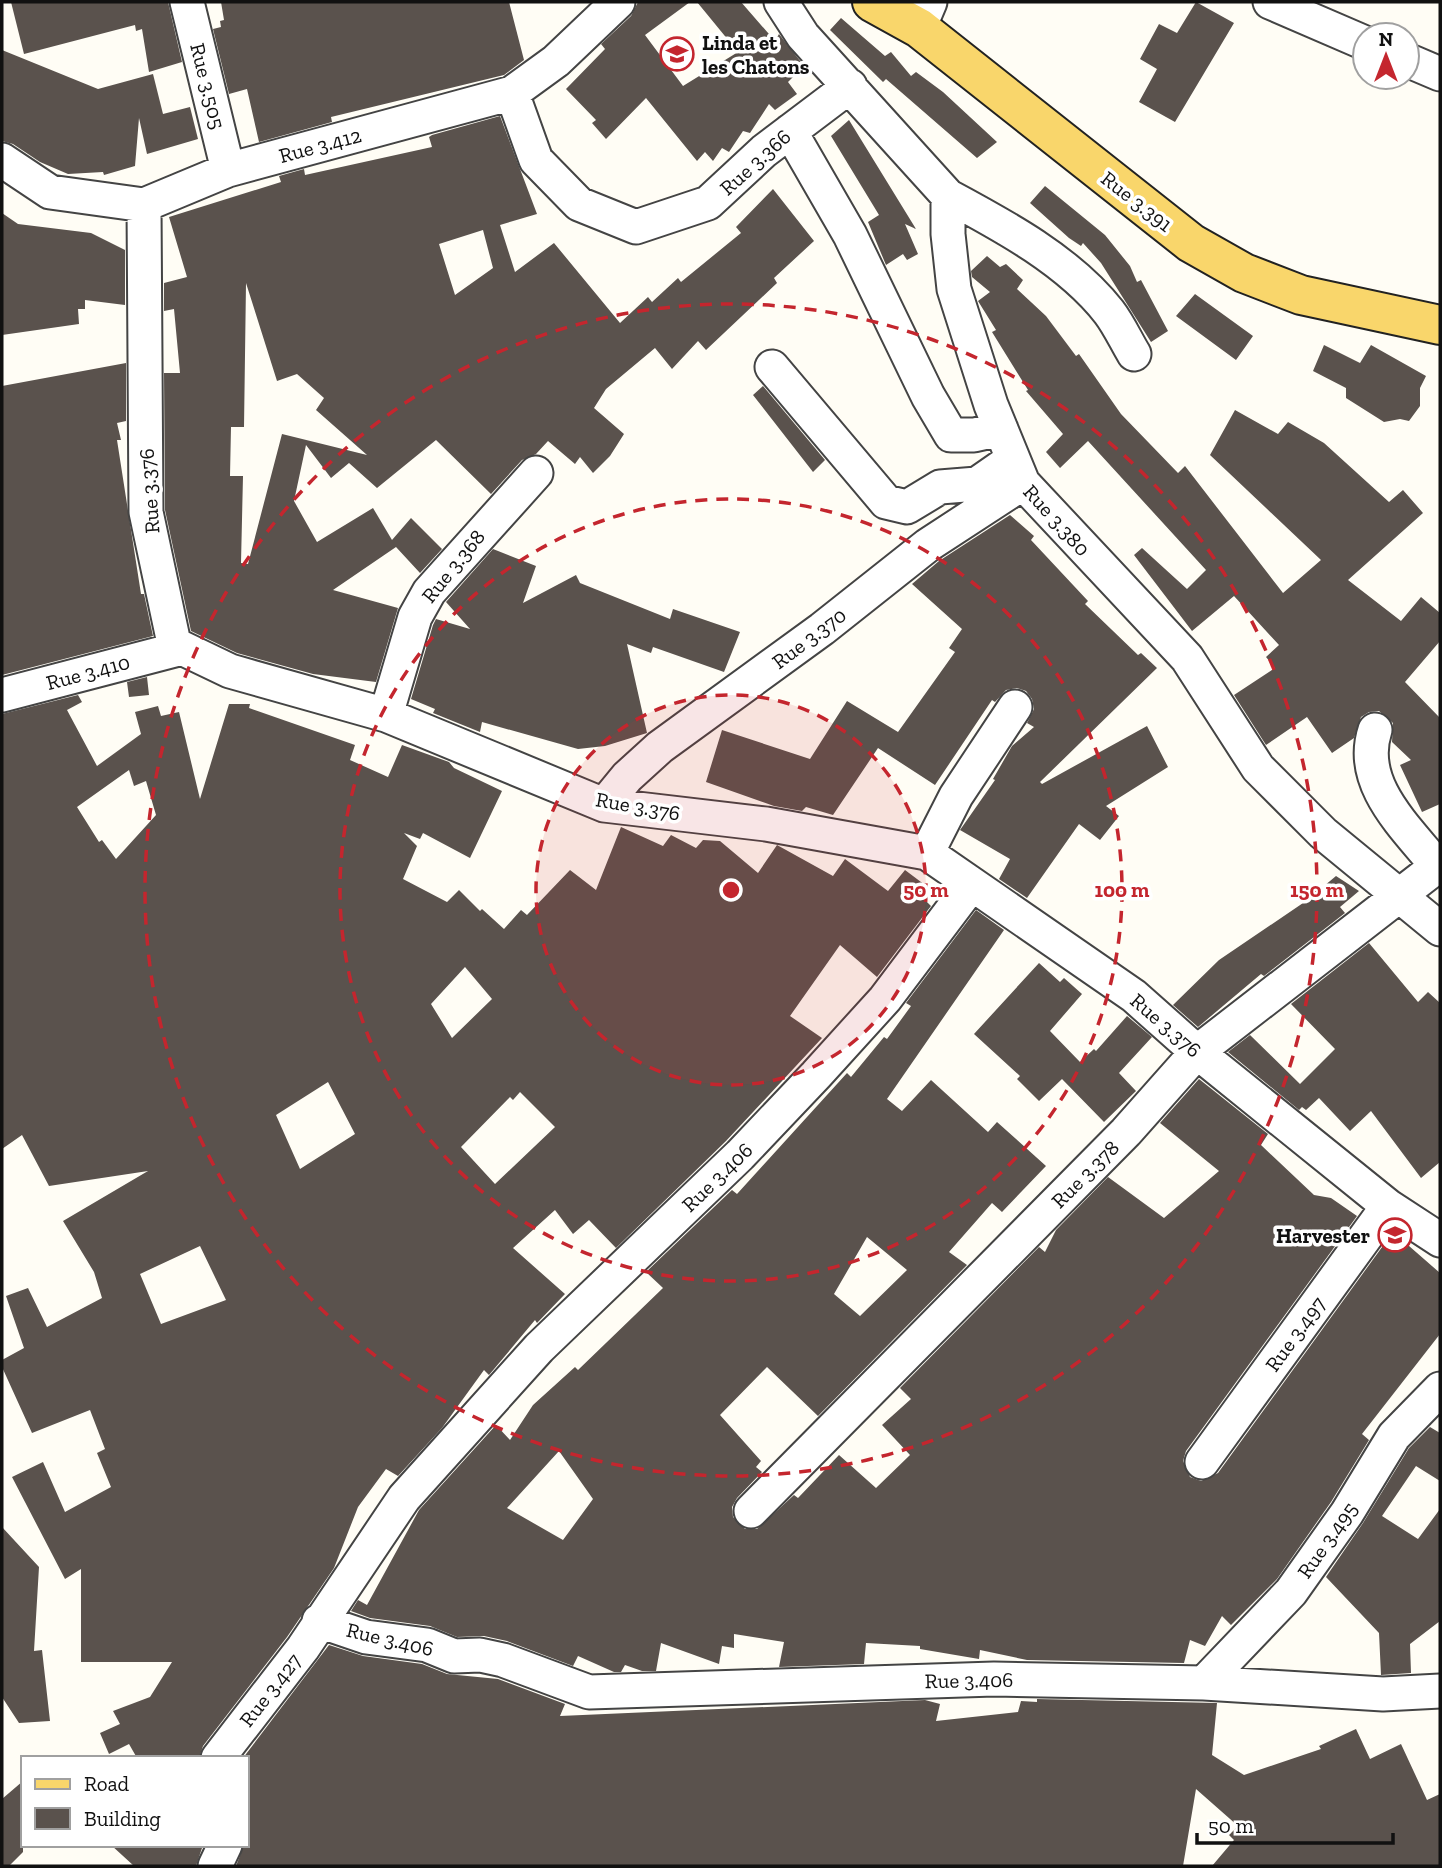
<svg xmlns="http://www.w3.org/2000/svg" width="1442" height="1868" font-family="'Zilla Slab',serif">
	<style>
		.building { fill: #5a524d; fill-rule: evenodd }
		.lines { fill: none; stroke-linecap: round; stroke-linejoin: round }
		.minor-casing { stroke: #444; stroke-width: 37 }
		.major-casing { stroke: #222; stroke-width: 42 }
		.minor { stroke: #fff; stroke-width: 33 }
		.major { stroke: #f9d66b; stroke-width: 38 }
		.ring { fill: none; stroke: #c4262e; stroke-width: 3.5; stroke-dasharray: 12 9 }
		.labels { text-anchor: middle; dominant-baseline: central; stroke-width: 7; stroke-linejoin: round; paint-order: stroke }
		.poi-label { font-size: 21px; font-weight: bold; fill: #111; stroke: #fff; text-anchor: start }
		.street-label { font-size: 21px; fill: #111; stroke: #fff }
		.centre { fill: #c4262e; stroke: #fff; stroke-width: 3.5 }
		.ring-label { font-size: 21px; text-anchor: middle; font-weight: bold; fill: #c4262e; stroke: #fff; stroke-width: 7; stroke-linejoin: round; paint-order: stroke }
	</style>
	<rect width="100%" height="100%" fill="#fffdf5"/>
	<path class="building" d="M 11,2 L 168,2 L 182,62 L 149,72 L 142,29 L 136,31 L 135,25 L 24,54 Z
		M 221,2 L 509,2 L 524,60 L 504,75 L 331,117 L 332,122 L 259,142 L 247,89 L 229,94 L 213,29 L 221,27 L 220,21 L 224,20 Z
		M 638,2 L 690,2 L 645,35 L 683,86 L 738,52 L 697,2 L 741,2 L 775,41 L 779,34 L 804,66 L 788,82 L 797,94 L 775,110 L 769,104 L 750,133 L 743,131 L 729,152 L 722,148 L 713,161 L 705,152 L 697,161 L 646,98 L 606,139 L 592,123 L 596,120 L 566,89 L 605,49 L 601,44 L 631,16 Z
		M 1196,2 L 1234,23 L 1175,122 L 1139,102 L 1157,69 L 1140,59 L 1159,24 L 1177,33 Z
		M 841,18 L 885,56 L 891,52 L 911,76 L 916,72 L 943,92 L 997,142 L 977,158 L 886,79 L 883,82 L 830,30 Z
		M 2,50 L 98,89 L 153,74 L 163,114 L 190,107 L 198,139 L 147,154 L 139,118 L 135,166 L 104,175 L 103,172 L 68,174 L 40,162 L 13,144 L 2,141 Z
		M 500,116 L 537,214 L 500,225 L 515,272 L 554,243 L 620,323 L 648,297 L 652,302 L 678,278 L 681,282 L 741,233 L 736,227 L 773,189 L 814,241 L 774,278 L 777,283 L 706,350 L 698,341 L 672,369 L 655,348 L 606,389 L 594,408 L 624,434 L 610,456 L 593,473 L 580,457 L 575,464 L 548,441 L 536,454 L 522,460 L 491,494 L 436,440 L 377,488 L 349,463 L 331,478 L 306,445 L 294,501 L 317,542 L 373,508 L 392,540 L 411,518 L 442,549 L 420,573 L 396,547 L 333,590 L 398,608 L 376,682 L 313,674 L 237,653 L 191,631 L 165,510 L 164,373 L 180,373 L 174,309 L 164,311 L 164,283 L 187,277 L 169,217 L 281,182 L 279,176 L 304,169 L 305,175 L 432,147 L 429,137 L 432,135 ZM 483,230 L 493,268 L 455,295 L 439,244 ZM 246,283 L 277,381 L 297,374 L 324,398 L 316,410 L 367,455 L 282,434 L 248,564 L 241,563 L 243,476 L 230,476 L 231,427 L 244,427 Z
		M 849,120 L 916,229 L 905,224 L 918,254 L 907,260 L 903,254 L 886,265 L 868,222 L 879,215 L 831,136 Z
		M 1045,186 L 1105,235 L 1130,266 L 1137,282 L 1141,280 L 1168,331 L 1151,342 L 1101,263 L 1083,243 L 1081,246 L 1069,238 L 1030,203 Z
		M 2,213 L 18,224 L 91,233 L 125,250 L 125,305 L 85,300 L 85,309 L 78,309 L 79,324 L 2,335 Z
		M 987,256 L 1000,267 L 1006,264 L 1023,280 L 1017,289 L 1046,316 L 1076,356 L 1079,354 L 1121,414 L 1178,473 L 1185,466 L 1283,593 L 1321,560 L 1210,455 L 1235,410 L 1278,434 L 1288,422 L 1324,443 L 1389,502 L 1403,490 L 1423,513 L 1348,580 L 1401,621 L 1421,597 L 1440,613 L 1440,641 L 1405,682 L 1440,718 L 1440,804 L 1422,812 L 1400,765 L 1411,760 L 1392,742 L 1393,723 L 1379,711 L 1369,712 L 1361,717 L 1354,738 L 1332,753 L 1307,717 L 1266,745 L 1234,695 L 1275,668 L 1266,657 L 1279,645 L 1234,596 L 1192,631 L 1134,555 L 1142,548 L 1187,589 L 1206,570 L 1088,441 L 1060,468 L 1046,452 L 1063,434 L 1026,391 L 1028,390 L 992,332 L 996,330 L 978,301 L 990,292 L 972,277 L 971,271 Z
		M 1195,294 L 1253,336 L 1236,360 L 1176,316 Z
		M 1324,345 L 1360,363 L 1371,345 L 1426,376 L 1420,388 L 1420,406 L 1409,421 L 1400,419 L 1384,422 L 1346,398 L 1346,388 L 1313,371 Z
		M 126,363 L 126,421 L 117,423 L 121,440 L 117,440 L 141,594 L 144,594 L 153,636 L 2,675 L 2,386 Z
		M 763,386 L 825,460 L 813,472 L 753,395 Z
		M 1010,515 L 1034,536 L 1031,540 L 1088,601 L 1085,604 L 1138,655 L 1141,653 L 1157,668 L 1040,782 L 1042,784 L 1147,726 L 1168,767 L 1106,806 L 1119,816 L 1100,840 L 1079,824 L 1027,898 L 999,879 L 1010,859 L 960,830 L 995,780 L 993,779 L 1012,746 L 1034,727 L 1027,723 L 1034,709 L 1032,699 L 1026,691 L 1017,688 L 1006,690 L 995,702 L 992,700 L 935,785 L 878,748 L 833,815 L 806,807 L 802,811 L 774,806 L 706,782 L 722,730 L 810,759 L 847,701 L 898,732 L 955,652 L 949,648 L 962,629 L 912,584 L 939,561 Z
		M 493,549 L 536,566 L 523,603 L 576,575 L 580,583 L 670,619 L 673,609 L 740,632 L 724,672 L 653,647 L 651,653 L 627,644 L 647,733 L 605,746 L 578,749 L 482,722 L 480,732 L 433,713 L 435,709 L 411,699 L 433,625 L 436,619 L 470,629 L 446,602 Z
		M 147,677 L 149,695 L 129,697 L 127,682 Z
		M 78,695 L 82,702 L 67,710 L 97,766 L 141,734 L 135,712 L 158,706 L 161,716 L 179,712 L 200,799 L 229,704 L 250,704 L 249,708 L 355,745 L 350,760 L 388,777 L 402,745 L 449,762 L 454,768 L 502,791 L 470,858 L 423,833 L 420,839 L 404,833 L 417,846 L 403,879 L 447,902 L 459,890 L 480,911 L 482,909 L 504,929 L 521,910 L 527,915 L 570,870 L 596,890 L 621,827 L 663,846 L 671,835 L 696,848 L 703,840 L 720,841 L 758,873 L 777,845 L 833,876 L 845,859 L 888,891 L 905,870 L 933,891 L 926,901 L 931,906 L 877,977 L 840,945 L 790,1016 L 822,1038 L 726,1141 L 616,1248 L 589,1220 L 573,1234 L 555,1210 L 513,1248 L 565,1294 L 537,1323 L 535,1320 L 489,1375 L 484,1370 L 442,1428 L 398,1476 L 386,1469 L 358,1507 L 334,1568 L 287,1637 L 203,1746 L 199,1758 L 137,1758 L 129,1744 L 109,1754 L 100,1733 L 120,1724 L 113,1711 L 150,1697 L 172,1662 L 81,1662 L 81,1569 L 65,1579 L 12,1477 L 43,1462 L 65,1512 L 111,1487 L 97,1453 L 105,1449 L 90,1410 L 32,1433 L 2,1367 L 2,1360 L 24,1348 L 6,1296 L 28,1288 L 47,1327 L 102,1298 L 94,1272 L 63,1221 L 148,1171 L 49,1186 L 22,1135 L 2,1149 L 2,714 ZM 129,770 L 134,786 L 146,781 L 156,815 L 116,859 L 102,840 L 99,842 L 77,807 ZM 465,967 L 492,999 L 452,1038 L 431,1004 ZM 328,1082 L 355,1134 L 300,1169 L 276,1115 ZM 520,1092 L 555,1127 L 495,1184 L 461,1147 L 510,1097 L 513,1100 ZM 200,1246 L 226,1300 L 161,1324 L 140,1274 Z
		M 1336,876 L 1359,891 L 1340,907 L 1345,913 L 1264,976 L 1261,974 L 1198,1027 L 1173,1005 L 1219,960 L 1306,901 Z
		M 976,910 L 1004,930 L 887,1099 L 902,1111 L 931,1080 L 988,1132 L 997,1122 L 1046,1166 L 1002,1212 L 992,1203 L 949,1252 L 967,1265 L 818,1416 L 767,1367 L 720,1415 L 761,1461 L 756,1467 L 762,1472 L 737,1498 L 732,1507 L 733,1517 L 745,1529 L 757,1529 L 794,1495 L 798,1498 L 839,1455 L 876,1488 L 910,1455 L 882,1425 L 911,1399 L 900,1388 L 1039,1247 L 1045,1252 L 1056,1230 L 1108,1177 L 1164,1218 L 1219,1171 L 1160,1123 L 1199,1079 L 1268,1134 L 1261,1145 L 1314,1195 L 1331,1198 L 1357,1216 L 1186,1451 L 1183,1461 L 1190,1477 L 1201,1481 L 1218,1473 L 1393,1232 L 1440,1273 L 1440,1334 L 1362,1434 L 1369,1440 L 1331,1502 L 1277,1579 L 1231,1625 L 1222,1616 L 1205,1646 L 1190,1640 L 1184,1663 L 1027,1660 L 980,1650 L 979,1659 L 920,1649 L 920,1646 L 866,1643 L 864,1664 L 779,1667 L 784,1642 L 734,1634 L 734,1648 L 722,1646 L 719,1664 L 661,1643 L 656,1671 L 642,1671 L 625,1665 L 621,1672 L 614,1672 L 578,1656 L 573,1666 L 507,1641 L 484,1636 L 457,1637 L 430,1626 L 370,1618 L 351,1611 L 358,1600 L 367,1605 L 419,1510 L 496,1425 L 510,1440 L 533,1405 L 575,1367 L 578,1370 L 663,1288 L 646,1272 L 732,1190 L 737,1194 L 847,1073 L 851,1077 L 884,1037 L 887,1039 L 911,1006 L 906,1003 ZM 867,1237 L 907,1270 L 860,1316 L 834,1294 ZM 559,1451 L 593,1499 L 563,1540 L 507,1508 Z
		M 1369,943 L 1418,1002 L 1428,992 L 1440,1003 L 1440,1162 L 1421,1178 L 1371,1111 L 1350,1131 L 1319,1098 L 1306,1110 L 1302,1107 L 1299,1110 L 1228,1052 L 1250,1035 L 1300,1084 L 1335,1049 L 1291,1004 Z
		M 1039,963 L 1060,982 L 1064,978 L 1082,994 L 1050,1031 L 1080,1062 L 1094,1049 L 1096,1051 L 1127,1016 L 1152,1037 L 1119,1073 L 1136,1091 L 1104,1122 L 1062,1079 L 1039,1101 L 1017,1079 L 1020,1076 L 974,1034 Z
		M 1430,1427 L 1440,1433 L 1440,1481 L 1416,1466 L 1382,1516 L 1418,1539 L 1440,1509 L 1440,1621 L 1410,1644 L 1411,1673 L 1381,1675 L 1379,1633 L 1326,1577 L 1363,1523 L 1409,1448 Z
		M 2,1527 L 39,1567 L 34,1651 L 42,1650 L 50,1721 L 19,1723 L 2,1697 Z
		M 329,1645 L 363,1656 L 422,1664 L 447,1674 L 498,1679 L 565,1704 L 560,1716 L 925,1700 L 940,1704 L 936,1721 L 1018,1712 L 1021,1701 L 1037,1702 L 1037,1699 L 1217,1703 L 1212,1755 L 1244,1775 L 1321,1749 L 1319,1746 L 1356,1729 L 1370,1759 L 1401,1744 L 1427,1800 L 1440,1794 L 1440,1866 L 1212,1866 L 1234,1840 L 1229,1835 L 1238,1826 L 1196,1789 L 1183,1866 L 236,1866 L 244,1845 L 247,1845 L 247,1758 L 243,1758 Z
		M 23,1781 L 23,1852 L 9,1866 L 2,1866 L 2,1799 Z
		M 111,1845 L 196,1845 L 202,1848 L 196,1866 L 134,1866 Z"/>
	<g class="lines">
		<defs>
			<path id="minor" d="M 187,2 L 228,170
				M 781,2 L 803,36 L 948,196 L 948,234 L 954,289 L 991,405 L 1023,483 L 1187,658 L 1258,768 L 1323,833 L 1440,929
				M 1270,2 L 1365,43
				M 919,28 L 930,2
				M 1407,60 L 1440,74
				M 512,93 L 536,160 L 579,204 L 636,227 L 708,203 L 764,151 L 850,86
				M 790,131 L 850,235 L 928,396 L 951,435 L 974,435 L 1001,429
				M 2,160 L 50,192 L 144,205 L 228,170 L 512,93 L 556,61 L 618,2
				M 948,196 C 1004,226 1069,261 1109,312 C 1119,325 1126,341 1134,354
				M 144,205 L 146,512 L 175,648
				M 772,367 L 886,502 L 907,507 L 940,487 L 977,484 L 1013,459
				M 2,695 L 182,648 L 230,671 L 386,715 L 604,805 L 766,824 L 927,853 L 1134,996 L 1197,1052 L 1388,1206 L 1440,1240
				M 386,715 L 415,617 L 429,592 L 536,473
				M 1375,730 C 1357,784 1406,827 1437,866
				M 604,805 L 627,777 L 660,747 L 822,629 L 928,545 L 1023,483
				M 927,853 L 956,796 L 1015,707
				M 1202,1462 L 1388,1206
				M 751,1511 L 1126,1132 L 1197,1052 L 1440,864
				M 319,1621 L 366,1637 L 427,1645 L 454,1656 L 480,1655 L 503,1660 L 589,1692 L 994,1679 L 1204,1683 L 1383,1694 L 1440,1691
				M 1204,1683 L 1291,1592 L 1347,1513 L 1394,1436 L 1440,1389
				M 218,1758 L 303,1648 L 404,1498 L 539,1348 L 740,1155 L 816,1075 L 885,999 L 971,885
				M 215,1866 L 225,1845"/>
			<path id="major" d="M 872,2 L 919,28 L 1191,243 L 1244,273 L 1301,295 L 1440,325"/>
		</defs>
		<use href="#minor" class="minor-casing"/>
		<use href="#major" class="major-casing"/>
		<use href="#minor" class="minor"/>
		<use href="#major" class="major"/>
	</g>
	<circle cx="731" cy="890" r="195" fill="#c4262e" fill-opacity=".12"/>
	<g class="ring">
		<circle cx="731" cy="890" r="195"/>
		<circle cx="731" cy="890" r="391"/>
		<circle cx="731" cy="890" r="586"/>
	</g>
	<defs>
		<symbol id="school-ring" viewBox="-11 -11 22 22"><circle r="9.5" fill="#fff" stroke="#c4262e" stroke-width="1.5"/><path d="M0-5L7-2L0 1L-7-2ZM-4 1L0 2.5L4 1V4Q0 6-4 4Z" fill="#c4262e"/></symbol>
	</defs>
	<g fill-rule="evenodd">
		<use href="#school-ring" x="658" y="35" width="38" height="38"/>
		<use href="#school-ring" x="1376" y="1216" width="38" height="38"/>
	</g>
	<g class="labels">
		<g class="poi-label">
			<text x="702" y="42">Linda et<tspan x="702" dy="24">les Chatons</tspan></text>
			<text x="1370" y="1235" text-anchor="end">Harvester</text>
		</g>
		<g class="street-label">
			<text transform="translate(208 86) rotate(76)">Rue 3.505</text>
			<text transform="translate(320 145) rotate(-15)">Rue 3.412</text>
			<text transform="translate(755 162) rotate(-42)">Rue 3.366</text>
			<text transform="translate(1137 201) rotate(38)">Rue 3.391</text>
			<text transform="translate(149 491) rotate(-94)">Rue 3.376</text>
			<text transform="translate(1057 520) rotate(48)">Rue 3.380</text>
			<text transform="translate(453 566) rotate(-51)">Rue 3.368</text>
			<text transform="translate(809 638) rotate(-37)">Rue 3.370</text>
			<text transform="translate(88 672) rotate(-15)">Rue 3.410</text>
			<text transform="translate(638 806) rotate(10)">Rue 3.376</text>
			<text transform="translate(1166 1025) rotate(41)">Rue 3.376</text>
			<text transform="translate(1085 1174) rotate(-45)">Rue 3.378</text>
			<text transform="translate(717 1177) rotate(-44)">Rue 3.406</text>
			<text transform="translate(1295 1334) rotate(-54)">Rue 3.497</text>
			<text transform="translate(1327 1540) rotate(-55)">Rue 3.495</text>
			<text transform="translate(390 1639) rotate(13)">Rue 3.406</text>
			<text transform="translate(969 1680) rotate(-1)">Rue 3.406</text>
			<text transform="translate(270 1690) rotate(-52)">Rue 3.427</text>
		</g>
	</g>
	<circle cx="731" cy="890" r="10" class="centre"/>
	<g class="ring-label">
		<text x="926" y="897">50 m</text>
		<text x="1122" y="897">100 m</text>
		<text x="1317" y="897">150 m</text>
	</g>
	<rect width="1442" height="1868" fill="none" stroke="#111111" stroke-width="7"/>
	<rect x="21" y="1756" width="228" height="91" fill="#ffffff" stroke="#a0a0a0" stroke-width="2"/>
	<rect x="35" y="1779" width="35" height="10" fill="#f9d66b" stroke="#a0a0a0" stroke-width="2"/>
	<text x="84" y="1791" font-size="21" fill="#111111">Road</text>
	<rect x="35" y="1808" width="35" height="21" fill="#5a524d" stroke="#a0a0a0" stroke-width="2"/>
	<text x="84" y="1826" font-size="21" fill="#111111">Building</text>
	<g transform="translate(1386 56)"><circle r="33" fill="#ffffff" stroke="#a0a0a0" stroke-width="2"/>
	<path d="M0-5L12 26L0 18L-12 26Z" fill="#c4262e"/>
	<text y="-10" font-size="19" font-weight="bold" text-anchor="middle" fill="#111111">N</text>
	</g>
	<path d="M1197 1833v10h196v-10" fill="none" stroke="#111111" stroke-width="3.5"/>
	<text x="1208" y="1833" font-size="21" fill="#111111" stroke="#ffffff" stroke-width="5" paint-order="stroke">50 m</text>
</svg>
